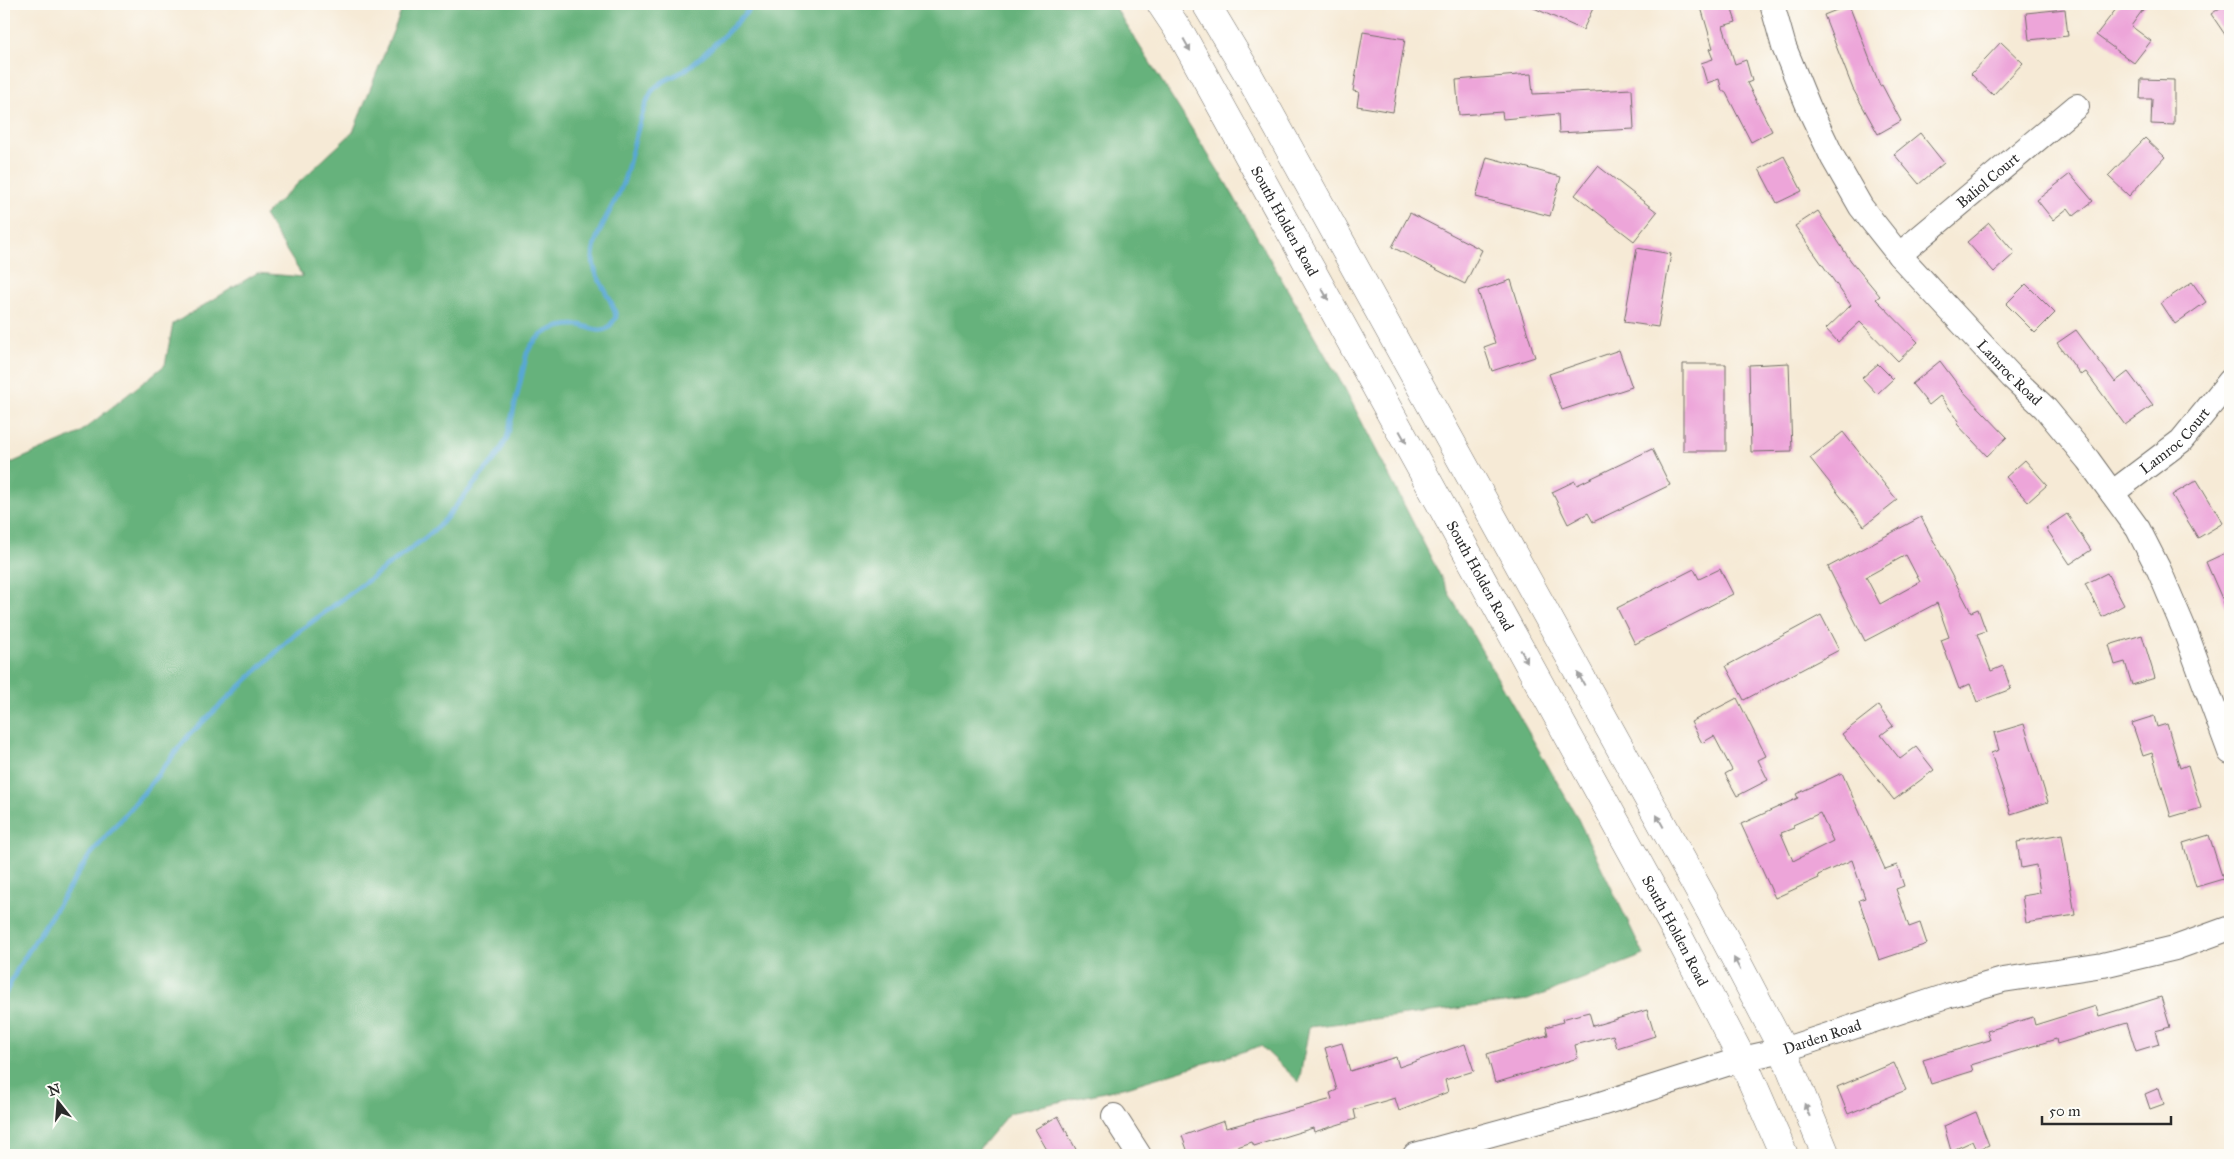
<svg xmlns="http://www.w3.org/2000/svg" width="2234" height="1159" font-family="'IM FELL Great Primer',serif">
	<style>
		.forest { fill: #66b27b; stroke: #486e53 }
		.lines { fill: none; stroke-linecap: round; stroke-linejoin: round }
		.stream { stroke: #59a8d3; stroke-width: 5 }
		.building { fill: #eda5d9; fill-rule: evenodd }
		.minor-casing { stroke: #726e67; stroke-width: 26 }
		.major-casing { stroke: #726e67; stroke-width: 29 }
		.minor { stroke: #fff; stroke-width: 24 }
		.major { stroke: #fff; stroke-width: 28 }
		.oneway { fill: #a0a0a0 }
		.labels { text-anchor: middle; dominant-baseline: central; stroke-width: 4; stroke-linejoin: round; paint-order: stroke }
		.street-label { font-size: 15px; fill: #2b2b2b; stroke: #fdfcf7 }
	</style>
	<rect width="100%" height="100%" fill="#fdfcf7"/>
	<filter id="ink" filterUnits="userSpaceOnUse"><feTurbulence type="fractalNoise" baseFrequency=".02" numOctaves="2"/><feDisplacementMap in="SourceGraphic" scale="10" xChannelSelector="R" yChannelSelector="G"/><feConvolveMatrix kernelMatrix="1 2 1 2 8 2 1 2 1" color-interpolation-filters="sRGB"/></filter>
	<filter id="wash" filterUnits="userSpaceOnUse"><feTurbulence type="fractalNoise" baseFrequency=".0096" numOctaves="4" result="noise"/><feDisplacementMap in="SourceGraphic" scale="20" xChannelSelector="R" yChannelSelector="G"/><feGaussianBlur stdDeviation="1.12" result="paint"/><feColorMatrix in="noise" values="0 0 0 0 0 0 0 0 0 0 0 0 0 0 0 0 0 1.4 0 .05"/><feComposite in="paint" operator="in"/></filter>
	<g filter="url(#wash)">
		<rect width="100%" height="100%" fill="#f6ead6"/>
		<path class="forest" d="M 404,4 L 1113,4 L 1226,183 L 1345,389 L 1451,597 L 1576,815 L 1644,955 L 1528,1000 L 1309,1027 L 1299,1082 L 1261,1046 L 1127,1087 L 1009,1113 L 974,1155 L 4,1155 L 4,466 L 78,434 L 165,365 L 173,324 L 257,273 L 303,277 L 264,215 L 353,132 Z"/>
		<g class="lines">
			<path class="stream" d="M 4,996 L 19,966 L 90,855 L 142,795 L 189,735 L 294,635 L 425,538 L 442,523 L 498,455 L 507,438 L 527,353 C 536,333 557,324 579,325 C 588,326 597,333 606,329 C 610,327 613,321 616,317 C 613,296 593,279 593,258 C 593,231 618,203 625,177 C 631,158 643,97 656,87 C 664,79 676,76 685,70 C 711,50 733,27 754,4"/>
		</g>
		<g id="blocks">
			<path class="building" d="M 1525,4 L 1595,4 L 1583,30 Z
				M 1700,4 L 1730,4 L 1736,22 L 1723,26 L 1735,64 L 1746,60 L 1752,81 L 1747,83 L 1772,131 L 1751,142 L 1725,91 L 1722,91 L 1719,79 L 1707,83 L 1701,63 L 1713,59 L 1709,49 L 1713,48 Z
				M 2120,4 L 2147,4 L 2131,26 L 2151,41 L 2134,63 L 2096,35 Z
				M 2226,4 L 2230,4 L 2230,42 L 2211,14 Z
				M 1849,5 L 1880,86 L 1882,85 L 1901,121 L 1878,134 L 1853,89 L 1824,15 Z
				M 2065,9 L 2068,36 L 2029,40 L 2026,13 Z
				M 1363,32 L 1405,39 L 1393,112 L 1357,106 L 1359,92 L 1353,91 Z
				M 2001,42 L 2023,63 L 1993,95 L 1971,74 Z
				M 1531,74 L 1533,94 L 1632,89 L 1634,129 L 1559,133 L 1558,114 L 1503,119 L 1502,112 L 1459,115 L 1456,80 Z
				M 2141,79 L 2174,80 L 2174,125 L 2151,124 L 2152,99 L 2140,99 Z
				M 1920,133 L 1944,163 L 1919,184 L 1894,154 Z
				M 2145,138 L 2165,157 L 2129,196 L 2108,176 Z
				M 1784,156 L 1802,191 L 1777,203 L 1759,169 Z
				M 1487,157 L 1561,177 L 1550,216 L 1476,197 Z
				M 1598,166 L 1657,212 L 1634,241 L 1575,195 Z
				M 2070,174 L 2093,201 L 2074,216 L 2068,208 L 2053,220 L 2037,200 Z
				M 1818,211 L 1851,261 L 1880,296 L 1876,299 L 1918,342 L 1898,361 L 1860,322 L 1838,342 L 1826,329 L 1851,305 L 1795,226 Z
				M 1410,213 L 1482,250 L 1465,284 L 1392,247 Z
				M 1989,223 L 2015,253 L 1994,272 L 1967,242 Z
				M 1637,248 L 1671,254 L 1658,327 L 1624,322 Z
				M 1511,280 L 1535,357 L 1492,371 L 1484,347 L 1495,343 L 1478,291 Z
				M 2192,282 L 2206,302 L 2175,324 L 2161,303 Z
				M 2026,284 L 2055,313 L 2035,333 L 2006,304 Z
				M 2076,330 L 2115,382 L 2128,372 L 2153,405 L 2125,425 L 2086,372 L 2081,375 L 2057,343 Z
				M 1619,350 L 1632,387 L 1562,410 L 1549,374 Z
				M 1940,361 L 1961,389 L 2007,437 L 1987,456 L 1957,424 L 1959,421 L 1940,396 L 1929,405 L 1912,384 Z
				M 1789,363 L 1792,451 L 1751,452 L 1749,365 Z
				M 1683,364 L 1726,364 L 1726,451 L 1683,451 Z
				M 1878,364 L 1893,379 L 1877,394 L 1862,378 Z
				M 1843,432 L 1897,500 L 1864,526 L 1810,458 Z
				M 1652,449 L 1670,485 L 1593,522 L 1588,513 L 1568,524 L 1552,492 L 1575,481 L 1577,485 Z
				M 2025,460 L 2047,485 L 2028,502 L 2006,477 Z
				M 2197,480 L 2223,523 L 2198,538 L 2172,495 Z
				M 2067,514 L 2091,550 L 2070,564 L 2046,528 Z
				M 1921,517 L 1971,612 L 1978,609 L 1986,631 L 1977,634 L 1991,671 L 2003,666 L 2011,689 L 1977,702 L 1970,684 L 1959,689 L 1941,640 L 1949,637 L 1937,603 L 1865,641 L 1828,567 ZM 1906,555 L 1920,582 L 1880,604 L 1866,577 Z
				M 2230,551 L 2230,617 L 2206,562 Z
				M 1694,569 L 1699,579 L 1720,569 L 1733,594 L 1635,644 L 1617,608 Z
				M 2107,573 L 2124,605 L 2102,617 L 2085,584 Z
				M 1821,615 L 1839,650 L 1744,700 L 1726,666 Z
				M 2142,635 L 2155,678 L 2132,685 L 2125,662 L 2115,665 L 2109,645 Z
				M 1737,698 L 1766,756 L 1758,760 L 1768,780 L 1737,796 L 1725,774 L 1732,770 L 1714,736 L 1702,743 L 1691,722 Z
				M 1878,706 L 1893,726 L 1881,735 L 1900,759 L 1916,747 L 1934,770 L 1894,800 L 1842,734 Z
				M 2154,716 L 2157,727 L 2167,724 L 2180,768 L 2188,765 L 2201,808 L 2171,817 L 2152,753 L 2143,756 L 2132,723 Z
				M 2024,724 L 2048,802 L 2011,814 L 1991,753 L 1999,750 L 1994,733 Z
				M 1842,773 L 1885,869 L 1897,865 L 1904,886 L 1896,889 L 1909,927 L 1920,923 L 1927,944 L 1879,960 L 1859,900 L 1865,898 L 1852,860 L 1818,875 L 1819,878 L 1775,898 L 1741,824 L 1798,798 L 1796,794 ZM 1820,813 L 1833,841 L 1793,861 L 1781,833 L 1794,828 L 1793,825 Z
				M 2062,834 L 2075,915 L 2026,923 L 2022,896 L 2040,893 L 2036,865 L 2021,868 L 2017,842 Z
				M 2209,835 L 2223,879 L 2196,887 L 2183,843 Z
				M 2161,997 L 2170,1027 L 2155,1031 L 2159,1044 L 2136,1051 L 2127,1023 L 2057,1044 L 2056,1039 L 1971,1065 L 1973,1071 L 1931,1084 L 1923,1060 L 1990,1040 L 1987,1031 L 2033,1017 L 2035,1025 L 2096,1006 L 2099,1016 Z
				M 1647,1010 L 1655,1036 L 1617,1048 L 1613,1035 L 1575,1045 L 1578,1058 L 1495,1083 L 1487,1054 L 1548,1035 L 1546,1027 L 1563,1022 L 1562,1019 L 1589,1012 L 1593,1026 Z
				M 1342,1043 L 1350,1071 L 1396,1057 L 1399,1067 L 1465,1044 L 1474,1071 L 1445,1080 L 1448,1092 L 1399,1111 L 1395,1098 L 1354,1110 L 1356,1119 L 1314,1132 L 1313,1128 L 1254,1146 L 1252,1142 L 1214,1155 L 1189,1155 L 1182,1136 L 1224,1121 L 1226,1128 L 1332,1099 L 1330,1093 L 1337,1090 L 1325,1048 Z
				M 1894,1063 L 1906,1090 L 1848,1114 L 1837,1087 Z
				M 2159,1088 L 2164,1104 L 2150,1109 L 2145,1094 Z
				M 1976,1112 L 1989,1145 L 1977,1150 L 1973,1141 L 1951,1151 L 1944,1126 Z
				M 1058,1116 L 1079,1155 L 1050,1155 L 1035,1129 Z"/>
		</g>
	</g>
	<g filter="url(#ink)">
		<use href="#blocks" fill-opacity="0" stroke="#726e67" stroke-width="1"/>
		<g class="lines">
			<defs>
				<g id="minor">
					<path id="s1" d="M 1772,4 L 1784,47 L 1809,108 L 1833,158 L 1861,207 L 1899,255 L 2012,377 L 2045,408 L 2088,460 L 2138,529 L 2159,570 L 2187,636 L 2230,752"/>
					<path id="s2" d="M 1899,255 L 2077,106"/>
					<path id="s3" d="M 2112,493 L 2181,441 L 2230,381"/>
					<path d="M 1114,1116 L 1139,1155"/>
					<path id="s4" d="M 1415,1155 L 1594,1106 L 1742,1059 L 1783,1050 L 1947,996 L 2003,980 L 2103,965 L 2175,948 L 2230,928"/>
				</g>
				<g id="major">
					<path id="s5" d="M 1161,4 L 1183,37 L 1678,935 L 1742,1059 L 1784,1155"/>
					<path d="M 1206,4 L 1248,74 L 1714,918 L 1783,1050 L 1826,1155"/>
				</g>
			</defs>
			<use href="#minor" class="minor-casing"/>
			<use href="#major" class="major-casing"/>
			<use href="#minor" class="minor"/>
			<use href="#major" class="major"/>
		</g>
		<defs><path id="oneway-solid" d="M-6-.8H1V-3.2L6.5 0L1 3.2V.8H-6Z" transform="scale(1.25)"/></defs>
		<g class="oneway">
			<use href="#oneway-solid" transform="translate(1187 45) rotate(61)"/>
			<use href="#oneway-solid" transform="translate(1325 294) rotate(61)"/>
			<use href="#oneway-solid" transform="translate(1403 437) rotate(61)"/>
			<use href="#oneway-solid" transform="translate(1524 656) rotate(61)"/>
			<use href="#oneway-solid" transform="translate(1581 679) rotate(-119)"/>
			<use href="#oneway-solid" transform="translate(1660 821) rotate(-119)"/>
			<use href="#oneway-solid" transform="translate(1737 964) rotate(-118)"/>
			<use href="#oneway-solid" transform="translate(1807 1110) rotate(-112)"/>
		</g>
	</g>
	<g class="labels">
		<g class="street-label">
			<text stroke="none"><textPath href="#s2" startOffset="116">Baliol Court</textPath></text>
			<text stroke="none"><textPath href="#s5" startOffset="250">South Holden Road</textPath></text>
			<text stroke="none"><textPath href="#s1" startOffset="445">Lamroc Road</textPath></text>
			<text stroke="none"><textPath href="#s3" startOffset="82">Lamroc Court</textPath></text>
			<text stroke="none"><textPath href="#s5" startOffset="655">South Holden Road</textPath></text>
			<text stroke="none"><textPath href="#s5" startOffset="1060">South Holden Road</textPath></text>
			<text stroke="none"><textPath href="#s4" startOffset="424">Darden Road</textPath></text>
		</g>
	</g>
	<rect width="2234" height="1159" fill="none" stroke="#fdfcf7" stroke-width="20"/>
	<g transform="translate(58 1102) rotate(343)" stroke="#fdfcf7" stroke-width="4" paint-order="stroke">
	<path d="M0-4L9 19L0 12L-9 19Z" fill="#2b2b2b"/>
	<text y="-8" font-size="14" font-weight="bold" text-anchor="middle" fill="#2b2b2b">N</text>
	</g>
	<path d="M2042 1116v8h129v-8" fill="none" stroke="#2b2b2b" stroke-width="2.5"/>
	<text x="2049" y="1116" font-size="15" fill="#2b2b2b" stroke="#fdfcf7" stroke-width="4" paint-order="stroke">50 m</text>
</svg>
